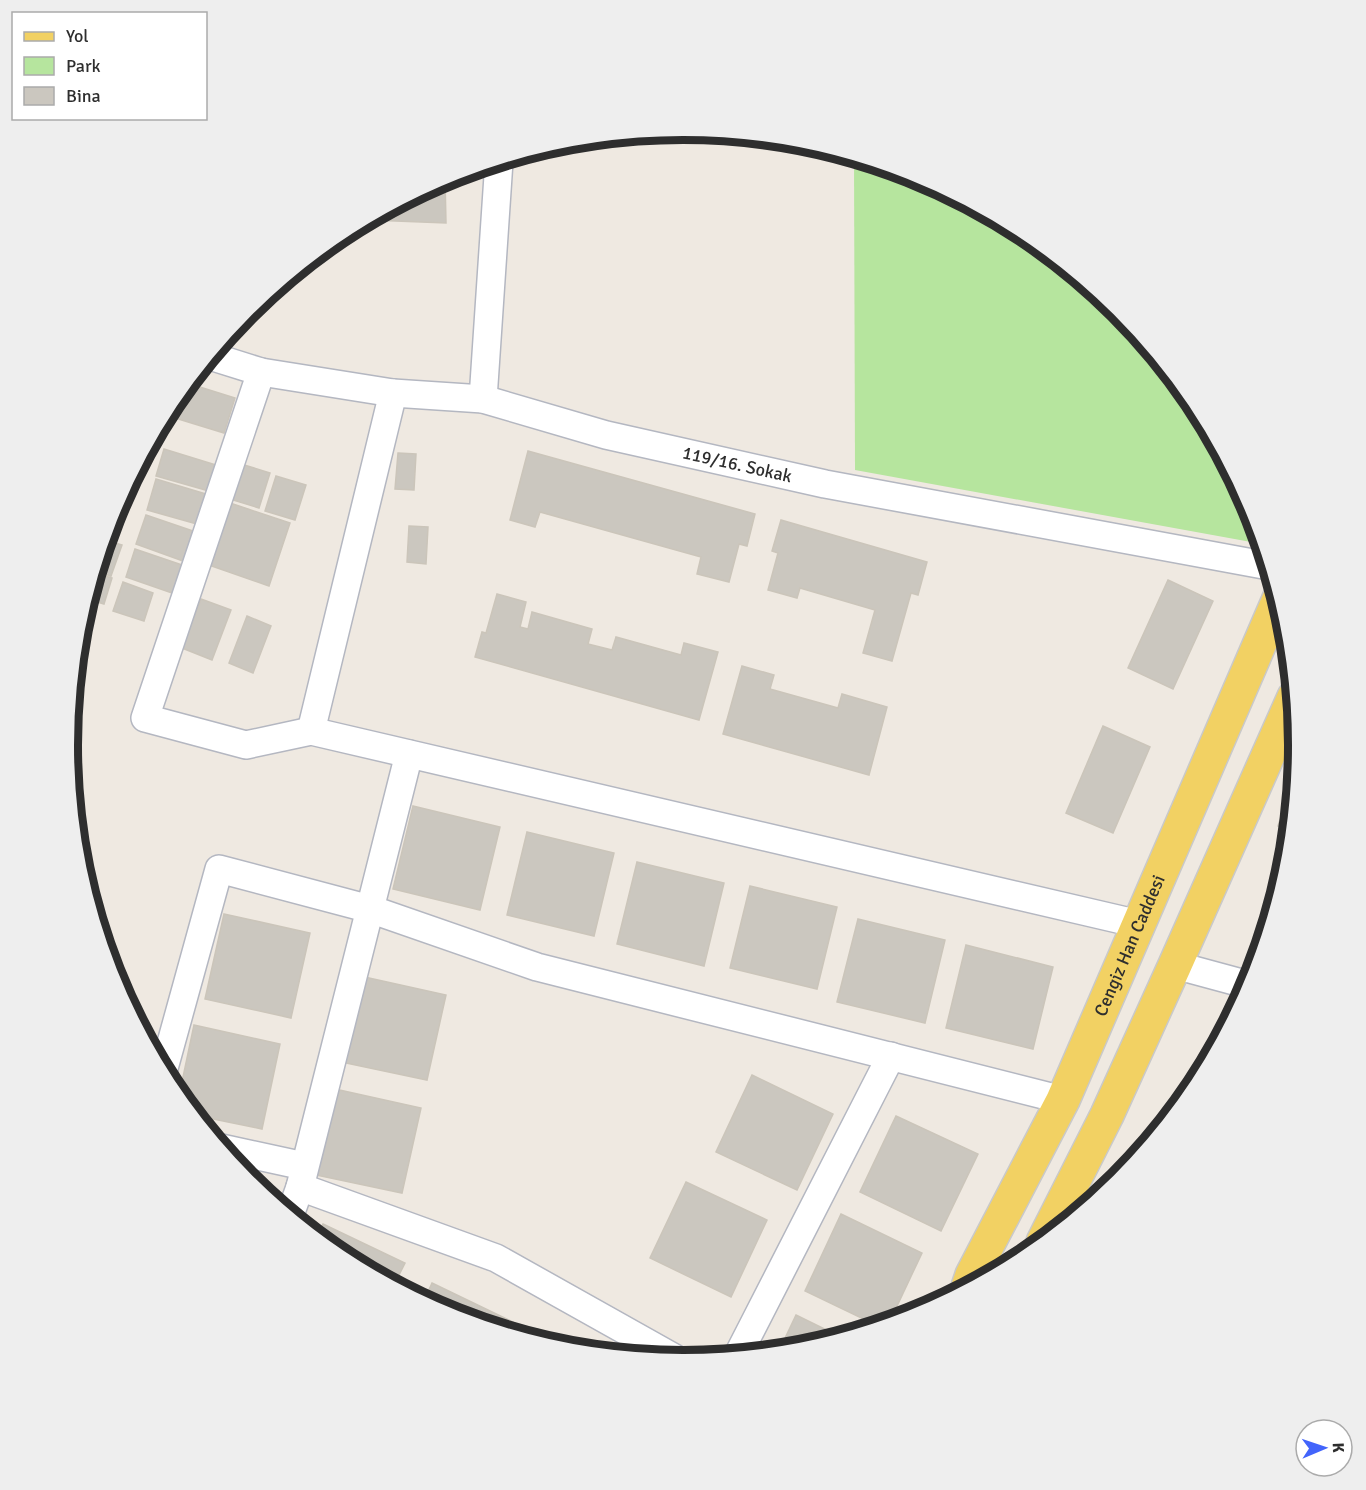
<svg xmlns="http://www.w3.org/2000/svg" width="1366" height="1490" font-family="Signika,sans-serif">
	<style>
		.green { fill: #b6e59e }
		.building { fill: #cbc7bf; stroke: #cbc5ba; stroke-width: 1.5 }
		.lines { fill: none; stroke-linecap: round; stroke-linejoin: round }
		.minor-casing { stroke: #b4b7c1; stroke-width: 30 }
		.major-casing { stroke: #c9c9c9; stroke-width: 36 }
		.minor { stroke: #fff; stroke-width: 27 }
		.major { stroke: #f2d163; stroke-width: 33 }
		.labels { text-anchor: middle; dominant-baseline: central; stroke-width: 5; stroke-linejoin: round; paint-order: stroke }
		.street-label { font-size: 18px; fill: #2e2e2e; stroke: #fff }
		.rim { fill: none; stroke: #2e2e2e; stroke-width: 8 }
	</style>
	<rect width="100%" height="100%" fill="#efe9e1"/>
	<path class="green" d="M 854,157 L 919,176 L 1025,233 L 1118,310 L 1195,403 L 1252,510 L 1262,544 L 855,470 Z"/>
	<path class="building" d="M 445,178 L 446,223 L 370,220 L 369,218 Z
		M 187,383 L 235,398 L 224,433 L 175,418 Z
		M 164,449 L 216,465 L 209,491 L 156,476 Z
		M 528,451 L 755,514 L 747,546 L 739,544 L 729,582 L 697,574 L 701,557 L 540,512 L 535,527 L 510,520 Z
		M 398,453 L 416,454 L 414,490 L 395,489 Z
		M 241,464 L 270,473 L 259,508 L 230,499 Z
		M 133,475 L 136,476 L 116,538 L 107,535 L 114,509 Z
		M 276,476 L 306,485 L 295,520 L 265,511 Z
		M 156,479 L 206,494 L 197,524 L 147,510 Z
		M 227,502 L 290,523 L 269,586 L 206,564 Z
		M 146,515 L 193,531 L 183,561 L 136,544 Z
		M 781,520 L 927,562 L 918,595 L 911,593 L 892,661 L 863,653 L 875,610 L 800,588 L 797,598 L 768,590 L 778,553 L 772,551 Z
		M 409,526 L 428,527 L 426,564 L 407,562 Z
		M 105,540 L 122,545 L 111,576 L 96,571 Z
		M 135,549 L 185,566 L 175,594 L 126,577 Z
		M 95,573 L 112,578 L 104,604 L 87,599 Z
		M 1168,580 L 1213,601 L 1173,689 L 1128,668 Z
		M 123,582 L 153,593 L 144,621 L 113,611 Z
		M 497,594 L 526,602 L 520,627 L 528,629 L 532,612 L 592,629 L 588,644 L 612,650 L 616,637 L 681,655 L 684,643 L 718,652 L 699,720 L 475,657 L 482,632 L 486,633 Z
		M 201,599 L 231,610 L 212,660 L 182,648 Z
		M 247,616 L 271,626 L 253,673 L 229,663 Z
		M 742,666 L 774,675 L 770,689 L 838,708 L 842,694 L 887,707 L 869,775 L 723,734 Z
		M 1103,726 L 1150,747 L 1113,833 L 1066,813 Z
		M 1296,770 L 1290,830 L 1278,826 Z
		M 413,806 L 500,827 L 480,910 L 393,889 Z
		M 527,832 L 614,853 L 594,936 L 507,915 Z
		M 637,862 L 724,883 L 704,966 L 617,944 Z
		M 750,886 L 837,907 L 817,989 L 730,968 Z
		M 224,914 L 310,933 L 291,1018 L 205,999 Z
		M 858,919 L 945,940 L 925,1023 L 837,1002 Z
		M 966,945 L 1053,967 L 1033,1049 L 946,1028 Z
		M 360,976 L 446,995 L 427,1080 L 341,1062 Z
		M 194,1025 L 280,1044 L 262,1129 L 194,1115 L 179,1096 Z
		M 752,1075 L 833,1114 L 797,1190 L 716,1152 Z
		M 335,1089 L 421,1108 L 402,1193 L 316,1175 Z
		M 896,1116 L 978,1154 L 941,1231 L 860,1192 Z
		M 686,1182 L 767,1220 L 731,1297 L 650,1258 Z
		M 841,1214 L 922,1253 L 889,1323 L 878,1326 L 805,1291 Z
		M 323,1224 L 405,1263 L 394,1285 L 341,1257 L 317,1237 Z
		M 432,1283 L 513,1322 L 508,1332 L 447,1314 L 424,1301 Z
		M 796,1315 L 841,1337 L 803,1349 L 779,1351 Z
		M 529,1335 L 550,1345 L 528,1338 Z"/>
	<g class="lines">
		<defs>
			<g id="minor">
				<path id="s1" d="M 210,356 L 261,372 L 393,393 L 483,399 L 606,435 L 825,484 L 1269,566"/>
				<path d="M 261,372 L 145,718 L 246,745 L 311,731 L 1139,924"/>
				<path d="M 483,399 L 499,161"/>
				<path d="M 311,731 L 393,393"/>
				<path d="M 409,754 L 300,1187 L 496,1258 L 678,1360"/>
				<path d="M 1175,965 L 1249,985"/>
				<path d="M 163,1072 L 219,869 L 370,909 L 537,967 L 1063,1100"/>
				<path d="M 221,1148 L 304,1166"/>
				<path d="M 290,1215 L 300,1187"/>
				<path d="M 738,1355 L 891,1056"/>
			</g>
			<g id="major">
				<path d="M 1043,1242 L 1107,1115 L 1175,965 L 1294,697"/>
				<path id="s2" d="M 968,1287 L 972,1275 L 1063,1100 L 1279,599"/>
			</g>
		</defs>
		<use href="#minor" class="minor-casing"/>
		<use href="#major" class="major-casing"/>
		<use href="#minor" class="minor"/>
		<use href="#major" class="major"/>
	</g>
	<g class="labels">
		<g class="street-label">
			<text stroke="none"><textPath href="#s1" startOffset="540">119/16. Sokak</textPath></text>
			<text stroke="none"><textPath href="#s2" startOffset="378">Cengiz Han Caddesi</textPath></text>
		</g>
	</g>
	<path d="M0 0H1366V1490H0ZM78 745a605 605 0 1 1 1210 0a605 605 0 1 1-1210 0Z" fill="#eee" fill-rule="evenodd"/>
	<path class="rim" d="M78 745a605 605 0 1 1 1210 0a605 605 0 1 1-1210 0Z"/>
	<rect x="12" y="12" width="195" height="108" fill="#ffffff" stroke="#ababab" stroke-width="1.5"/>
	<rect x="24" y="32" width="30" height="9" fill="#f2d163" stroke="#ababab" stroke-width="1.5"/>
	<text x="66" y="42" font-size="18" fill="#2e2e2e">Yol</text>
	<rect x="24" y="57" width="30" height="18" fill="#b6e59e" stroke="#ababab" stroke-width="1.5"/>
	<text x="66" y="72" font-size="18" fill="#2e2e2e">Park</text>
	<rect x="24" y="87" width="30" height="18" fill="#cbc7bf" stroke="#ababab" stroke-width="1.5"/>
	<text x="66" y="102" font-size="18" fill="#2e2e2e">Bina</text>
	<g transform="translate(1324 1448) rotate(88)"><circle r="28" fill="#ffffff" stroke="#ababab" stroke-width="1.5"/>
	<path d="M0-4.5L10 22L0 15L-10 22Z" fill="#4264fb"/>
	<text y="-9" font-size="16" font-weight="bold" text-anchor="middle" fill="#2e2e2e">K</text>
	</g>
</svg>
